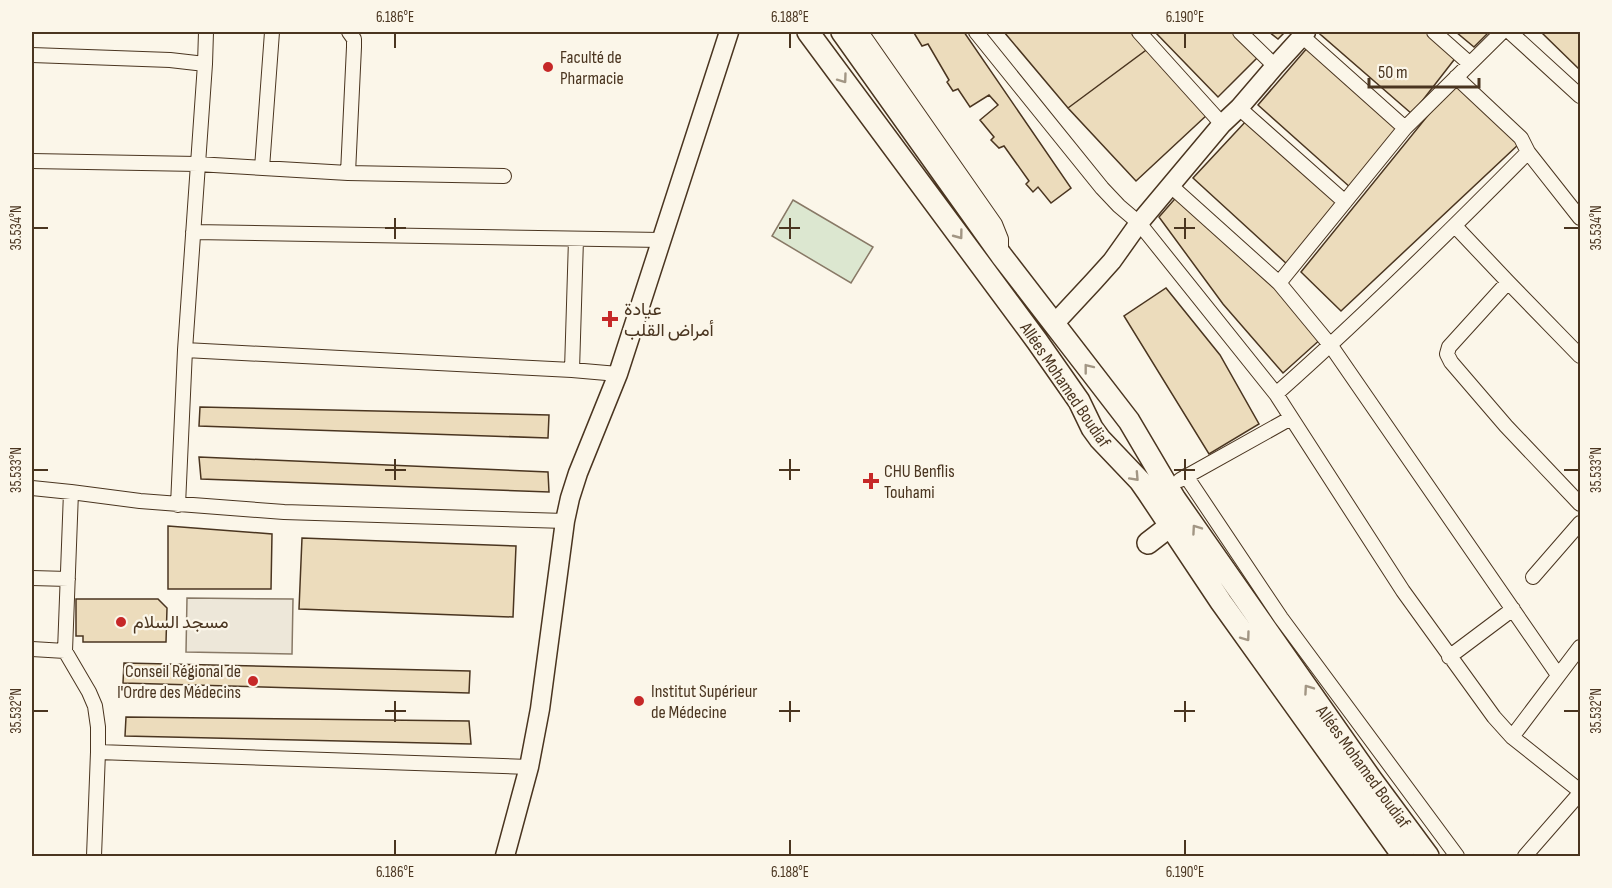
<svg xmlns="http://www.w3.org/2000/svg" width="1612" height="888" font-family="'Sofia Sans Condensed',Vazirmatn,sans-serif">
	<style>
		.green { fill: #dce7d0; stroke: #887966; stroke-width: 1.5 }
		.parking { fill: #ede7d9; stroke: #887966; stroke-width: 1.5 }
		.building { fill: #ecdcbc; stroke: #4a3520; stroke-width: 1.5 }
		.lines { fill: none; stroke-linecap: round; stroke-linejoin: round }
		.street-casing { stroke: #4a3520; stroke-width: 16 }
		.secondary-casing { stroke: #4a3520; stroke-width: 21 }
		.primary-casing { stroke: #4a3520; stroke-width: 24 }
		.street { stroke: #fbf6e9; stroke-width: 14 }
		.secondary { stroke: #fbf6e9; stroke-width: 18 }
		.primary { stroke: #fbf6e9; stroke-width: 21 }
		.oneway { stroke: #a29684 }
		.ticks { fill: none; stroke: #4a3520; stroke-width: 2 }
		.poi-dot { fill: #c62828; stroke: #fbf6e9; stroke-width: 2 }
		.labels { text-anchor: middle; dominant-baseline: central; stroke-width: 4.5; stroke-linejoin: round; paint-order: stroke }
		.poi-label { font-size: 18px; fill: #4a3520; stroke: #fbf6e9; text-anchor: start }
		.street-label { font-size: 18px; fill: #4a3520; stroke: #fbf6e9 }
		.neatline { fill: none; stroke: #4a3520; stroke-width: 2 }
		.ticks-label { font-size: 15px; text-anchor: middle; fill: #4a3520 }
	</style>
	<rect width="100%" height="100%" fill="#fbf6e9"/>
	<path class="green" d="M 793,200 L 873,247 L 851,283 L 772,236 Z"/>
	<path class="parking" d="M 187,598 L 293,599 L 292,654 L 186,652 Z"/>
	<path class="building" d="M 917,32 L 964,32 L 1071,188 L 1051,203 L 1038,187 L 1033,192 L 1026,184 L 1029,181 L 1004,146 L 999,148 L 991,140 L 994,137 L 980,120 L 998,105 L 989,95 L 970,107 L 958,89 L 953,91 L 947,82 L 949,80 L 928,44 L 922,46 L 914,33 Z
		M 1004,32 L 1134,32 L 1208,114 L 1136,181 L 1068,108 Z
		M 1155,32 L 1233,32 L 1258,57 L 1218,97 Z
		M 1269,32 L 1285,32 L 1278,39 Z
		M 1323,32 L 1430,32 L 1457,56 L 1412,114 L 1320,34 Z
		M 1456,32 L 1489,32 L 1474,47 Z
		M 1541,32 L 1580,32 L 1580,70 Z
		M 1308,47 L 1400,128 L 1351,188 L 1258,105 Z
		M 1149,48 L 1208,114 L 1136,181 L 1068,108 Z
		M 1455,82 L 1520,143 L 1341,311 L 1301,272 Z
		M 1247,120 L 1339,201 L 1288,265 L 1193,178 Z
		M 1180,193 L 1279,283 L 1323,337 L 1283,373 L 1223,304 L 1159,217 Z
		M 1166,288 L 1220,355 L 1259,424 L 1209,454 L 1124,316 Z
		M 200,407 L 549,415 L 548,438 L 199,426 Z
		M 199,457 L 548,472 L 549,492 L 201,479 Z
		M 168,526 L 272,534 L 271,589 L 168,589 Z
		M 302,538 L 516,546 L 513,617 L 299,609 Z
		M 76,599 L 158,599 L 167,608 L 166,642 L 83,642 L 83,636 L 76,636 Z
		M 124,663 L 470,671 L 469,693 L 123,683 Z
		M 126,717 L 469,721 L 471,744 L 125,736 Z"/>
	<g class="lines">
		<defs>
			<path id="street" d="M 861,32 L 995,224 L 1001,239 L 1001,253
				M 976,32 L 1102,188 L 1119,206 L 1139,223 L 1276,394 L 1403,591 L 1494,717 L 1512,737 L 1580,791
				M 1139,32 L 1222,124
				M 1240,32 L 1275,66
				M 1434,32 L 1469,63
				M 1510,32 L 1580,96
				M 1302,36 L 1405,128
				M 32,55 L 170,60 L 205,64 L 185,350 L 178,505
				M 205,64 L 206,32
				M 1456,77 L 1521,138 L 1528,152
				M 1239,108 L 1345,202
				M 32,161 L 197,164 L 348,173 L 504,176
				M 262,168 L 272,32
				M 348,173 L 354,47 L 354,39 L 349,32
				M 1171,186 L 1279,283 L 1331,346 L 1558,675
				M 1455,226 L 1508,282 L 1580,356
				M 193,232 L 661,240
				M 1508,282 L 1449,347 L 1447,354 L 1451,362 L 1506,426 L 1580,504
				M 1279,283 L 1405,128 L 1502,32
				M 185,350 L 572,370 L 618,374
				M 572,370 L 576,239
				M 1276,394 C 1363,317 1446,235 1528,152 L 1580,218
				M 1186,476 L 1281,618 L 1457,856
				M 1180,480 L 1291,418
				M 32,488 L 71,492 L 140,501 L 284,512 L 565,521
				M 1533,577 L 1580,523
				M 32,578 L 68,579
				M 32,649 L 65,651 L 89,692 L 95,706 L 98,727 L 98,752 L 94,856
				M 65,651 L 71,492
				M 1449,657 L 1513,609
				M 1512,737 L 1580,647
				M 98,752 L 529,767
				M 1525,856 L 1580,793"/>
			<path id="secondary" d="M 1054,324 L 1094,281 L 1112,261 L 1139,223 L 1222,124 L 1239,108 L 1275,66 L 1306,32
				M 505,856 L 529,767 L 540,709 L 565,521 L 570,498 L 578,473 L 618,374 L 729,32"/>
			<path id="primary" d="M 808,32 L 1037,341 L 1079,401 L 1092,428 L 1100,439 L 1140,481 L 1147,491 L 1221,602 L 1403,856
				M 842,32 L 1001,255 L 1129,421 L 1175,499 L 1371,779 L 1428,856
				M 1148,543 L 1170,526"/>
		</defs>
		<use href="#street" class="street-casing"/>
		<use href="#secondary" class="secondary-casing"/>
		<use href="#primary" class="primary-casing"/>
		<use href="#street" class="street"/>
		<use href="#secondary" class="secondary"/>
		<use href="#primary" class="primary"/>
	</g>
	<defs><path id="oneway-chevron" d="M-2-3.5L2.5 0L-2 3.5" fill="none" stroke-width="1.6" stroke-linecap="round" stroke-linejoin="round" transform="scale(1.5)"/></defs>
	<g class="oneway">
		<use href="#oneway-chevron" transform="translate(843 79) rotate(54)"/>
		<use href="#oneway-chevron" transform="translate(959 235) rotate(53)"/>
		<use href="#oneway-chevron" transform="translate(1088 368) rotate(-128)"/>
		<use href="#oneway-chevron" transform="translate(1135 477) rotate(47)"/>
		<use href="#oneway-chevron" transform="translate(1196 529) rotate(-125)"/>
		<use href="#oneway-chevron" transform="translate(1246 637) rotate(54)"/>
		<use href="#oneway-chevron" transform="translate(1308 689) rotate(-125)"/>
	</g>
	<path class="ticks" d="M 395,33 L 395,48M 790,33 L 790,48M 1185,33 L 1185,48M 395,218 L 395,239M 790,218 L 790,239M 1185,218 L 1185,239M 33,228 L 48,228M 385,228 L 406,228M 779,228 L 800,228M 1174,228 L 1195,228M 1564,228 L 1579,228M 395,459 L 395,480M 790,459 L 790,480M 1185,459 L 1185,480M 33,470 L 48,470M 385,470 L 406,470M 779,470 L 800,470M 1174,470 L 1195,470M 1564,470 L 1579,470M 395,701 L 395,722M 790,701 L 790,722M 1185,701 L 1185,722M 33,711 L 48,711M 385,711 L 406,711M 779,711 L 800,711M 1174,711 L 1195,711M 1564,711 L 1579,711M 395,840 L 395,855M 790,840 L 790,855M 1185,840 L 1185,855"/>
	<g class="poi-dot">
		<circle cx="548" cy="67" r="6"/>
		<path d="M607 310h6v6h6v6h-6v6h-6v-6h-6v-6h6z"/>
		<path d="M868 472h6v6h6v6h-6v6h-6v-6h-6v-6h6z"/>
		<circle cx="121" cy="622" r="6"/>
		<circle cx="253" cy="681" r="6"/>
		<circle cx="639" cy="701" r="6"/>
	</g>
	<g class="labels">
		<g class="poi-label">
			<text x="560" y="57">Faculté de<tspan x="560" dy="21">Pharmacie</tspan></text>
			<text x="624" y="309">عيادة<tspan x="624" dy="21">أمراض القلب</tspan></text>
			<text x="884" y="471">CHU Benflis<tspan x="884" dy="21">Touhami</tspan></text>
			<text x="133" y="622">مسجد السلام</text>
			<text x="241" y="671" text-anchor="end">Conseil Régional de<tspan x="241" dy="21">l'Ordre des Médecins</tspan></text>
			<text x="651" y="691">Institut Supérieur<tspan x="651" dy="21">de Médecine</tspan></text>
		</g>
		<g class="street-label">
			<text transform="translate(1065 385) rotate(56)">Allées Mohamed Boudiaf</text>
			<text transform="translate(1363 767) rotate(54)">Allées Mohamed Boudiaf</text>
		</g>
	</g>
	<rect width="1612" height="888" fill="none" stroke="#fbf6e9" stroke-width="66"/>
	<path d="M1369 78v9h110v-9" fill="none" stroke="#4a3520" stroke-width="3"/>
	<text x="1378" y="78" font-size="18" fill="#4a3520" stroke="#fbf6e9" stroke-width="4.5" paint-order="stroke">50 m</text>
	<rect x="33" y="33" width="1546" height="822" class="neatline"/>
	<g class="ticks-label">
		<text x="395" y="22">6.186°E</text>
		<text x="790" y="22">6.188°E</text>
		<text x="1185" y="22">6.190°E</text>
		<text transform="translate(16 228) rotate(-90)" y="5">35.534°N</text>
		<text transform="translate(1596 228) rotate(-90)" y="5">35.534°N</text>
		<text transform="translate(16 470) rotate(-90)" y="5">35.533°N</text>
		<text transform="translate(1596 470) rotate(-90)" y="5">35.533°N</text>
		<text transform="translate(16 711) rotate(-90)" y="5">35.532°N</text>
		<text transform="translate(1596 711) rotate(-90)" y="5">35.532°N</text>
		<text x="395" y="877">6.186°E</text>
		<text x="790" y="877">6.188°E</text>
		<text x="1185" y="877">6.190°E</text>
	</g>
</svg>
